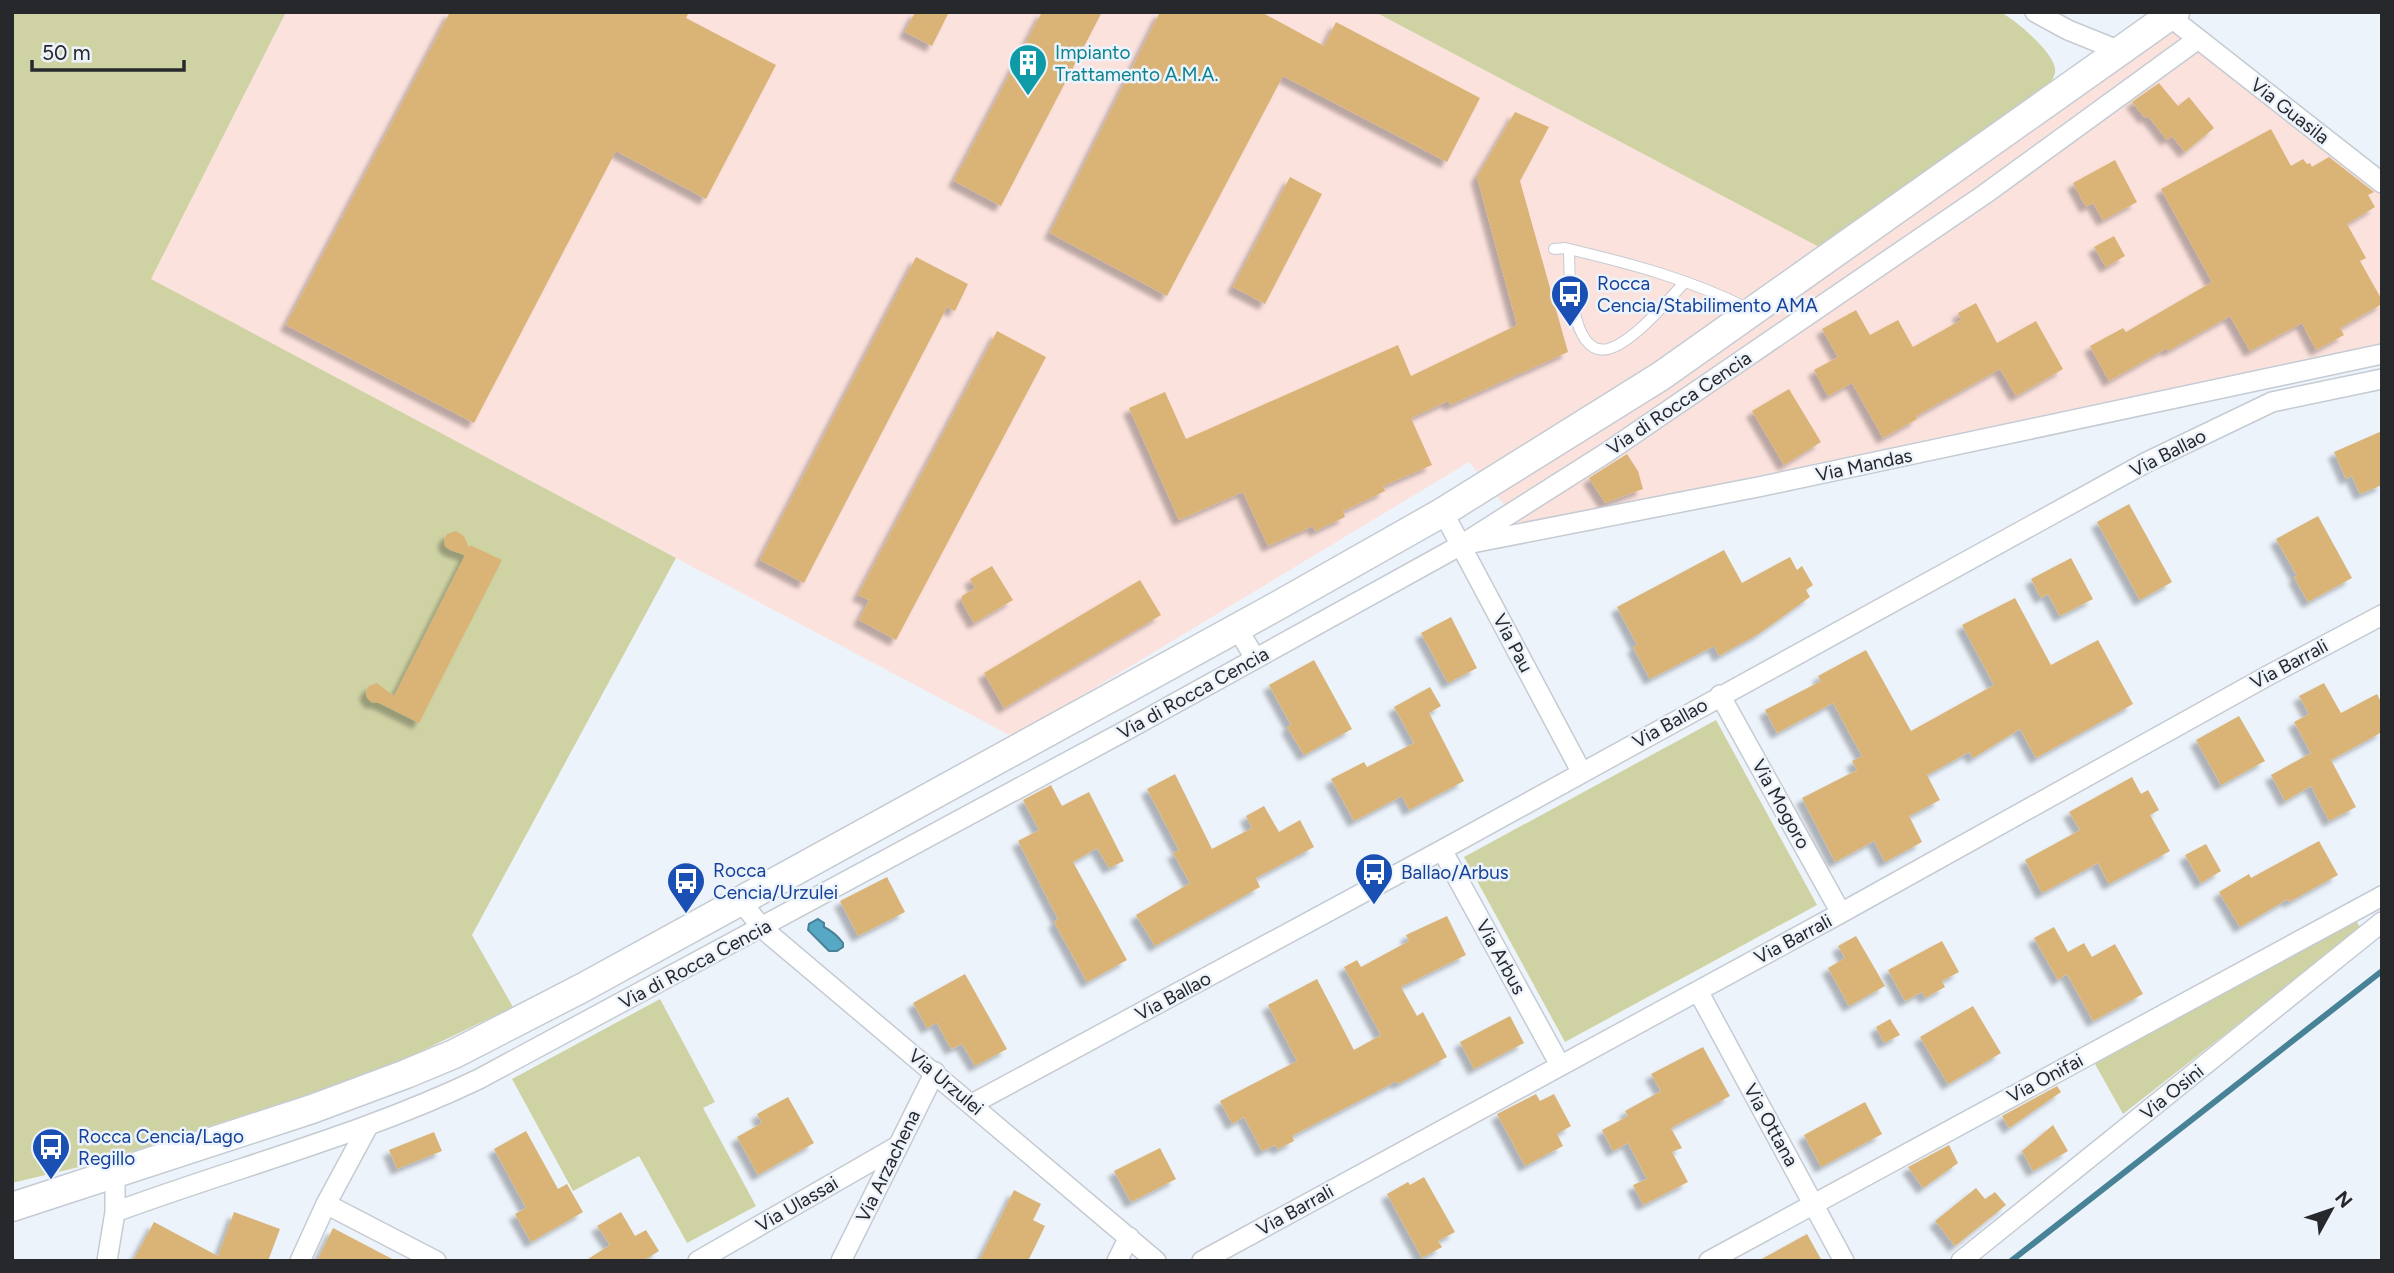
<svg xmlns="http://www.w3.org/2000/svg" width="2394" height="1273" font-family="Figtree,sans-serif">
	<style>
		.industrial { fill: #fce2dd }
		.green { fill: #cfd3a4 }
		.water { fill: #57a8c5; stroke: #488297; stroke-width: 2 }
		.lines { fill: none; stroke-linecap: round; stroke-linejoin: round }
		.stream { stroke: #488297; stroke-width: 6 }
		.building { fill: #dab477; filter: url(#shadow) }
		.service-casing { stroke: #c5cbd2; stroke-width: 12 }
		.minor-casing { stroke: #c5cbd2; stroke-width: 22 }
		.secondary-casing { stroke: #c5cbd2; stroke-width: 31 }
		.service { stroke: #fff; stroke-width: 10 }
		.minor { stroke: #fff; stroke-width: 19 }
		.secondary { stroke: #fff; stroke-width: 28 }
		.labels { text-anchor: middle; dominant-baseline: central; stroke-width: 5; stroke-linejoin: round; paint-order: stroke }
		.culture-label { font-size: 19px; fill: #0d838f; stroke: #edf3fb; text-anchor: start }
		.street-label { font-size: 19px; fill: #26282b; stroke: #edf3fb }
		.transit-label { font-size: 19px; fill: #164399; stroke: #edf3fb; text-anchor: start }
	</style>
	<defs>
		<filter id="shadow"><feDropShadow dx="-6" dy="6" stdDeviation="2" flood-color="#0004"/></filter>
	</defs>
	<rect width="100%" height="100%" fill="#edf3fb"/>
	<path class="industrial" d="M 286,12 L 1375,12 L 1823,248 L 2150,14 L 2382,192 L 2382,343 L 1522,526 L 1469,462 L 1013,737 L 150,279 Z"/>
	<path class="green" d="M 12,12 L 286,12 L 151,279 L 676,558 L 472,935 L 513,1007 L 380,1071 L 100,1162 L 12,1183 Z
		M 1375,12 L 2000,12 C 2016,20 2052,51 2055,68 C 2056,74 2053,79 2050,84 L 1823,249 Z
		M 1716,720 L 1817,905 L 1565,1042 L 1464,857 Z
		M 2356,921 L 2360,927 L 2357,931 L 2123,1114 L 2095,1064 L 2334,929 Z
		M 660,999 L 715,1102 L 703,1108 L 756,1206 L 687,1243 L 639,1156 L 573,1191 L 512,1079 Z"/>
	<path class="water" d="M 818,919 L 824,923 L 824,927 C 832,931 837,935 843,943 L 843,947 L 837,951 L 829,951 L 808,930 L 809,924 Z"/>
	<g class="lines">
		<path class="stream" d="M 2011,1261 L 2382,971"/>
	</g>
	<path class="building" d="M 450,12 L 689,12 L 686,18 L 776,65 L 706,199 L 616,151 L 474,423 L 286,325 Z
		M 915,12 L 949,12 L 932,46 L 905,32 Z
		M 1042,12 L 1102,12 L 1001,206 L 954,181 Z
		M 1160,12 L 1261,12 L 1324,46 L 1336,22 L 1480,98 L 1447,162 L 1283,76 L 1167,296 L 1050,233 Z
		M 2159,83 L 2178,106 L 2189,97 L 2214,128 L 2185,152 L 2172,136 L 2167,140 L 2148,116 L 2145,118 L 2132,102 Z
		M 1515,112 L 1549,127 L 1520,181 L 1568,352 L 1450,405 L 1448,401 L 1411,418 L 1432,465 L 1383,486 L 1385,491 L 1343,511 L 1345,517 L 1315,531 L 1313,526 L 1268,546 L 1243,492 L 1179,520 L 1129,408 L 1165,392 L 1186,439 L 1398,345 L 1411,376 L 1517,325 L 1477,177 Z
		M 2271,129 L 2291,166 L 2303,159 L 2307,164 L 2310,163 L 2312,167 L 2329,157 L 2374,192 L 2368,195 L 2375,207 L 2347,224 L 2366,258 L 2360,261 L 2382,300 L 2382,304 L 2340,328 L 2344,335 L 2316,350 L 2302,323 L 2250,351 L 2230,316 L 2168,351 L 2167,348 L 2109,381 L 2090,346 L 2123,328 L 2126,332 L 2212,282 L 2161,189 Z
		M 2115,160 L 2137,202 L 2103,220 L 2093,203 L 2086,207 L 2073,183 Z
		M 1290,177 L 1322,194 L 1265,304 L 1233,287 Z
		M 2114,236 L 2125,256 L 2106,267 L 2094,247 Z
		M 916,257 L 968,284 L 955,311 L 947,307 L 804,583 L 760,560 Z
		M 1976,303 L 1997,343 L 2036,321 L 2063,369 L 2016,396 L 2000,369 L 1916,416 L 1917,419 L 1883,438 L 1852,383 L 1828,396 L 1814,370 L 1838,357 L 1822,329 L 1856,310 L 1870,335 L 1898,320 L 1913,347 L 1961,320 L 1958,313 Z
		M 997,331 L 1046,357 L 896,640 L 859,620 L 869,600 L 858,595 Z
		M 1789,389 L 1821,442 L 1784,465 L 1752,411 Z
		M 2382,431 L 2382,485 L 2360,494 L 2352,476 L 2346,479 L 2334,452 Z
		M 1627,454 L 1638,471 L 1643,489 L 1605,503 L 1589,478 Z
		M 2129,504 L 2172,582 L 2140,600 L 2097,522 Z
		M 2318,516 L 2352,578 L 2308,602 L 2294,577 L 2297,576 L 2276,539 Z
		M 456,531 L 464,536 L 469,548 L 470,545 L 502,560 L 419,723 L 379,703 L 371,702 L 366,696 L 366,691 L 369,686 L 377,683 L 394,696 L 465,555 L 450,550 L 445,546 L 444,540 L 447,534 Z
		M 1724,550 L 1742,583 L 1790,557 L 1797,570 L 1802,566 L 1813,585 L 1806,590 L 1810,597 L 1760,633 L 1719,656 L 1714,646 L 1650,679 L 1633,647 L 1637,645 L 1617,607 Z
		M 2071,558 L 2093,599 L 2060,616 L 2048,594 L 2041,598 L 2031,579 Z
		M 992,566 L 1013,600 L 974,623 L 962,602 L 962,596 L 975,588 L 970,579 Z
		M 1140,580 L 1161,615 L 1004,708 L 984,673 Z
		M 2015,598 L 2051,665 L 2098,640 L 2133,704 L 2036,758 L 2020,729 L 1973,758 L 1969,752 L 1927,775 L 1940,800 L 1909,816 L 1922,842 L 1885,862 L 1874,841 L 1835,862 L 1802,798 L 1857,770 L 1852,761 L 1862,756 L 1833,703 L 1777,733 L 1765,710 L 1821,681 L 1818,676 L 1866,650 L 1911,731 L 1994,685 L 1962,625 Z
		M 1451,617 L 1477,668 L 1448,683 L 1421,633 Z
		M 1314,660 L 1352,729 L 1304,755 L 1287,727 L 1291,725 L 1269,685 Z
		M 2324,683 L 2341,713 L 2377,694 L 2382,704 L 2382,732 L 2331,760 L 2356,807 L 2329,821 L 2311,786 L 2285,801 L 2271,775 L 2311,753 L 2294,722 L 2309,714 L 2299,696 Z
		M 1430,687 L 1441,706 L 1429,713 L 1464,781 L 1409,810 L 1402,796 L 1354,821 L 1331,779 L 1364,762 L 1367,767 L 1414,743 L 1394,707 Z
		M 2239,716 L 2265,761 L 2221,785 L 2196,740 Z
		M 1175,774 L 1212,849 L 1252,828 L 1246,816 L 1264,806 L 1279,832 L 1300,820 L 1314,847 L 1256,878 L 1260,887 L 1155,946 L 1136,915 L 1190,883 L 1173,853 L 1179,850 L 1147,789 Z
		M 2132,777 L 2141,794 L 2148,790 L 2159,810 L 2150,815 L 2170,851 L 2109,884 L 2098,863 L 2042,893 L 2025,860 L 2080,830 L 2069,812 Z
		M 1051,785 L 1062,806 L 1089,792 L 1124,861 L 1109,868 L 1097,848 L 1073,862 L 1127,960 L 1087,982 L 1054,922 L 1058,919 L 1018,841 L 1039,830 L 1023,800 Z
		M 2319,841 L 2338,875 L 2289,902 L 2288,899 L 2240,927 L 2219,892 L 2249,874 L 2251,878 Z
		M 2206,844 L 2221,871 L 2201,883 L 2185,855 Z
		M 887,877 L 905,912 L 858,936 L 840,901 Z
		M 1447,916 L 1466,955 L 1401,987 L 1417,1016 L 1423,1012 L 1447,1057 L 1398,1084 L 1397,1081 L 1292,1136 L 1294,1141 L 1278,1149 L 1275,1145 L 1262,1151 L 1244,1117 L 1232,1124 L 1220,1101 L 1297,1061 L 1268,1005 L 1317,979 L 1354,1050 L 1381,1035 L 1344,967 L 1357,960 L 1361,967 L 1409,941 L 1406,935 Z
		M 2054,927 L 2068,952 L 2084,943 L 2092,957 L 2115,944 L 2143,994 L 2093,1021 L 2067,974 L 2058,980 L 2034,938 Z
		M 1856,936 L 1885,986 L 1849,1006 L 1828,968 L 1845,958 L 1838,946 Z
		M 1942,941 L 1959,972 L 1942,981 L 1945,987 L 1925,998 L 1922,992 L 1905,1001 L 1888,970 Z
		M 965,974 L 1007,1049 L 975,1066 L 962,1044 L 951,1049 L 937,1023 L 927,1028 L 913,1003 Z
		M 1973,1006 L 2001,1053 L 1948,1084 L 1920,1037 Z
		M 1510,1016 L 1524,1043 L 1474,1069 L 1460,1042 Z
		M 1890,1019 L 1900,1035 L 1884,1043 L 1876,1027 Z
		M 1703,1047 L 1730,1096 L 1671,1128 L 1682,1148 L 1672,1152 L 1688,1182 L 1643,1205 L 1633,1185 L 1647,1179 L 1628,1143 L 1613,1151 L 1602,1130 L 1628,1116 L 1625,1111 L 1661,1091 L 1651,1074 Z
		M 2057,1086 L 2061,1092 L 2009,1128 L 2002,1116 Z
		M 1536,1094 L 1540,1101 L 1554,1094 L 1571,1126 L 1557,1134 L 1563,1146 L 1525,1166 L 1497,1114 Z
		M 788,1097 L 814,1143 L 758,1175 L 737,1137 L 762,1123 L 757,1114 Z
		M 1865,1102 L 1882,1134 L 1821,1167 L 1804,1135 Z
		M 2053,1125 L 2068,1151 L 2033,1171 L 2022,1151 Z
		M 526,1131 L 558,1189 L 567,1184 L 583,1212 L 531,1242 L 515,1214 L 526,1208 L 494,1149 Z
		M 434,1132 L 442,1151 L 397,1169 L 389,1150 Z
		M 1949,1145 L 1958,1163 L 1923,1188 L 1908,1167 Z
		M 1160,1148 L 1176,1179 L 1131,1202 L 1114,1171 Z
		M 1424,1177 L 1455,1232 L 1438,1241 L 1442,1247 L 1422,1258 L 1387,1194 L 1408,1182 L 1410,1185 Z
		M 1976,1188 L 1985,1199 L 1995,1192 L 2006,1205 L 1955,1246 L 1935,1221 Z
		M 1014,1190 L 1041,1204 L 1033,1220 L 1045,1226 L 1028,1261 L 979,1261 Z
		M 234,1212 L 280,1229 L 268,1261 L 133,1261 L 154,1222 L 218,1256 Z
		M 621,1212 L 635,1236 L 646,1230 L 659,1251 L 643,1261 L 585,1261 L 610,1245 L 597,1226 Z
		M 333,1228 L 396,1261 L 317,1261 Z
		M 1807,1234 L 1822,1261 L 1758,1261 Z"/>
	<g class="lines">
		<defs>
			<path id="service" d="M 1554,249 L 1565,248 C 1628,263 1690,279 1749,309
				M 1569,249 C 1569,271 1570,358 1608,349 C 1634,342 1667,301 1685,282"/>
			<path id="minor" d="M 2035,12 L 2068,30 L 2120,51
				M 2169,16 L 2382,183
				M 1443,512 L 1582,773
				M 1472,543 L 1763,486 L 2382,354
				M 1237,628 L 1255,658
				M 1720,695 L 1841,913
				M 1442,850 L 1560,1065
				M 740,900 L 762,928 L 1156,1261
				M 1698,991 L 1844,1261
				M 972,1104 L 1442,850 L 2147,462 L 2272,402 L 2382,379
				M 326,1204 L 436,1261
				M 115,1212 C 237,1167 362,1135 479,1079 L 1123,732 L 1461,545 L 1606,453 L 1985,194 L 2198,39
				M 107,1261 L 115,1212 L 115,1173
				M 300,1261 L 326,1204 L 367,1128
				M 698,1261 L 896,1147
				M 841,1261 L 935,1072
				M 1117,1261 L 1129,1237
				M 1202,1261 L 1841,913 L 2269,675 L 2382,615
				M 1709,1261 L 2382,896
				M 1961,1261 L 2382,922"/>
			<path id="secondary" d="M 12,1207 L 312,1109 L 406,1074 L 454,1054 L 584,987 L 1277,606 L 1443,512 L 1661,376 L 2175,12"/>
		</defs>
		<use href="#service" class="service-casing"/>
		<use href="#minor" class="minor-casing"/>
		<use href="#secondary" class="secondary-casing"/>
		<use href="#service" class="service"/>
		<use href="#minor" class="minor"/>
		<use href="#secondary" class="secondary"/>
	</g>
	<defs>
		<symbol id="building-pin" viewBox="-11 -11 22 30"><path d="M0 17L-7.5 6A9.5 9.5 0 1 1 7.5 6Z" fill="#0f9aa8" stroke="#edf3fb"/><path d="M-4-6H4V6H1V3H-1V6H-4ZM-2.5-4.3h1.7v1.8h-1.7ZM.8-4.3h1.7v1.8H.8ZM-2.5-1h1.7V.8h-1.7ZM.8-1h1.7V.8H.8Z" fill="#fff"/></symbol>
		<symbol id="bus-pin" viewBox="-11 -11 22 30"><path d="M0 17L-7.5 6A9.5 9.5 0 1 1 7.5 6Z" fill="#1a4fb4" stroke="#edf3fb"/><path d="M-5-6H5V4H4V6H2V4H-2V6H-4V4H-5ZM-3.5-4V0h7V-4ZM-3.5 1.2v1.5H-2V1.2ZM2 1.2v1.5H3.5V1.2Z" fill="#fff"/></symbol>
	</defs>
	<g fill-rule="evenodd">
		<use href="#building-pin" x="1006" y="41" width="44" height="60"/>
		<use href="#bus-pin" x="1548" y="272" width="44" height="60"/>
		<use href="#bus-pin" x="1352" y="850" width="44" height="60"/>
		<use href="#bus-pin" x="664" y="859" width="44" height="60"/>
		<use href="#bus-pin" x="29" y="1125" width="44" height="60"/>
	</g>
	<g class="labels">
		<g class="culture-label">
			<text x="1055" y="52">Impianto<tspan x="1055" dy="22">Trattamento A.M.A.</tspan></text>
		</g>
		<g class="street-label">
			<text transform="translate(2290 111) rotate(38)">Via Guasila</text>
			<text transform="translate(1679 403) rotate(-34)">Via di Rocca Cencia</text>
			<text transform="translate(2168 453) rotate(-27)">Via Ballao</text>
			<text transform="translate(1864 465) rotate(-12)">Via Mandas</text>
			<text transform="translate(1513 643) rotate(62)">Via Pau</text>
			<text transform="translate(2289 664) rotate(-28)">Via Barrali</text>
			<text transform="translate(1193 693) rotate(-29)">Via di Rocca Cencia</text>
			<text transform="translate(1670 723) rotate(-29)">Via Ballao</text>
			<text transform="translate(1781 804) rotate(61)">Via Mogoro</text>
			<text transform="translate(1793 939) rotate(-28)">Via Barrali</text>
			<text transform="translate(1501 957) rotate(61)">Via Arbus</text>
			<text transform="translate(695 964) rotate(-28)">Via di Rocca Cencia</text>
			<text transform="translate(1173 996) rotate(-28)">Via Ballao</text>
			<text transform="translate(2045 1078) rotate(-28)">Via Onifai</text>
			<text transform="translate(946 1082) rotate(40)">Via Urzulei</text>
			<text transform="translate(2172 1092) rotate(-39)">Via Osini</text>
			<text transform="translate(1771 1125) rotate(61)">Via Ottana</text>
			<text transform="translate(888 1166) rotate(-64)">Via Arzachena</text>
			<text transform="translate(797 1204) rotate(-30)">Via Ulassai</text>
			<text transform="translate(1295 1210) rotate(-29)">Via Barrali</text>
		</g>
		<g class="transit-label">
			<text x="1597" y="283">Rocca<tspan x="1597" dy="22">Cencia/Stabilimento AMA</tspan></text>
			<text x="713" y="870">Rocca<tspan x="713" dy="22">Cencia/Urzulei</tspan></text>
			<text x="1401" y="872">Ballao/Arbus</text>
			<text x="78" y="1136">Rocca Cencia/Lago<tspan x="78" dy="22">Regillo</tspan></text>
		</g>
	</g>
	<rect width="2394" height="1273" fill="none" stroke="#26282b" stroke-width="28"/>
	<g transform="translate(2331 1210) rotate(50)" stroke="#edf3fb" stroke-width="5" paint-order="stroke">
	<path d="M0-5L12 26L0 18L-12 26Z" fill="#26282b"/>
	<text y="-10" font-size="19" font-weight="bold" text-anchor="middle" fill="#26282b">N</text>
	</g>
	<path d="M32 60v10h152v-10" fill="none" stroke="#26282b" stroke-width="3.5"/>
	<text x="42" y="60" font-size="21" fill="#26282b" stroke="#edf3fb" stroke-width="5" paint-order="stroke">50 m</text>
</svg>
